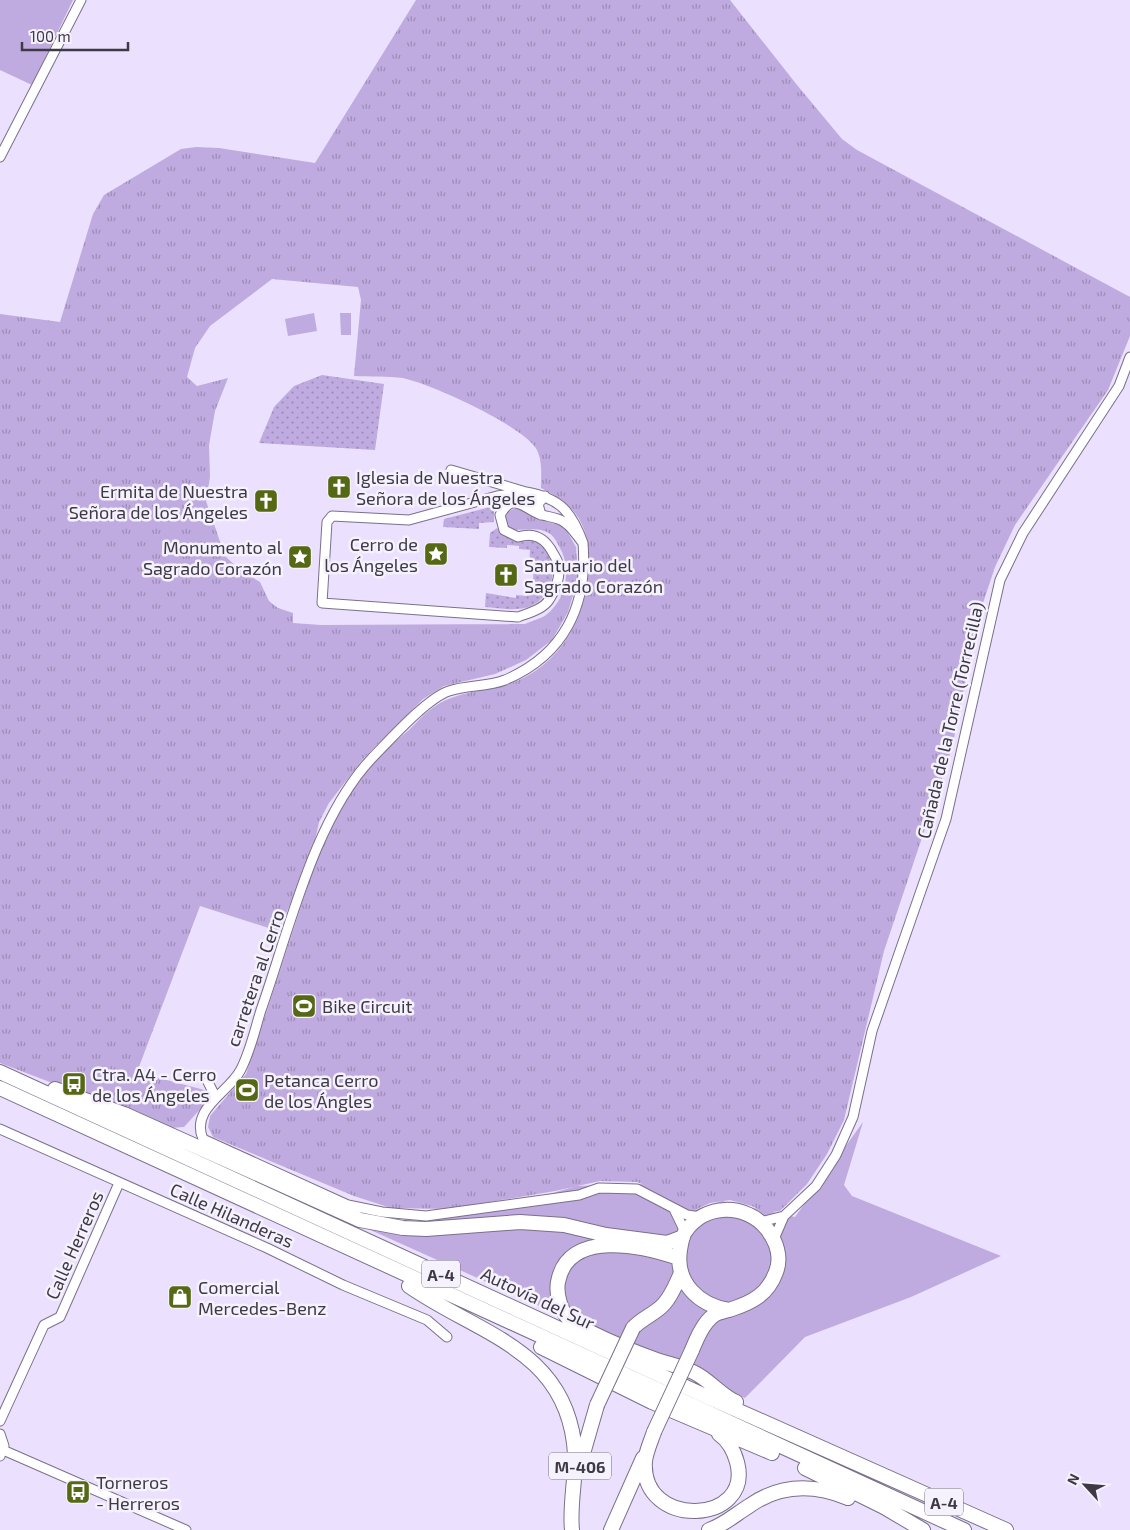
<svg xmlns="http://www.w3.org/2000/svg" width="1130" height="1530" font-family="'Exo 2',sans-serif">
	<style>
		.grass { fill: #bfabdf }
		.park { fill: url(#park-tufts) }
		.garden { fill: url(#garden-dots) }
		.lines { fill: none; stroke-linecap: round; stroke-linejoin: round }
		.minor-casing { stroke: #7a708b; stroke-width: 11 }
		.highway-casing { stroke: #7a708b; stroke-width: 16 }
		.minor { stroke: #fff; stroke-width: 9 }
		.highway { stroke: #fff; stroke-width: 14 }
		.highway-bridge-casing { stroke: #7a708b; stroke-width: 16; stroke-linecap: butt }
		.highway-bridge { stroke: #fff; stroke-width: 14 }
		.labels { text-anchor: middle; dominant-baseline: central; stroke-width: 5; stroke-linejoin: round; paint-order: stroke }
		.shield { fill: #f5f1fd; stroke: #75707c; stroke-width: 1 }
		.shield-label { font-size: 16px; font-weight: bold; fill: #3e3945 }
		.poi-label { font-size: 18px; fill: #3e3945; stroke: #f5f1fd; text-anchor: start }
		.street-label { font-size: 18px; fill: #3e3945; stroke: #f5f1fd }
	</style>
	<defs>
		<pattern id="park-tufts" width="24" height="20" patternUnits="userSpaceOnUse" patternTransform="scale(1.25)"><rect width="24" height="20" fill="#bfabdf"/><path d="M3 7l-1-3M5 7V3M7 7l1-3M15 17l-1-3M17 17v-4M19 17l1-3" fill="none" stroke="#9d8cb7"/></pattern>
		<pattern id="garden-dots" width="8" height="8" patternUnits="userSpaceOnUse" patternTransform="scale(1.25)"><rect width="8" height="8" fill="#bfabdf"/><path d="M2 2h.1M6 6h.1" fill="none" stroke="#9d8cb7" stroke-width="1.8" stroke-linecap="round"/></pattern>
	</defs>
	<rect width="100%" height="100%" fill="#ebe0fe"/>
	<path class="grass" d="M 0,0 L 73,0 L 32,85 L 0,70 Z
		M 314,313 L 317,331 L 288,336 L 285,319 Z
		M 340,313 L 351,313 L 351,335 L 341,335 Z
		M 863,1122 L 844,1185 L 852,1196 L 1001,1256 L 911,1297 L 805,1337 L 745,1398 L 366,1228 L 497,1210 L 576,1186 L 648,1184 L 695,1210 L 722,1201 L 795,1217 Z"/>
	<path class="park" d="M 416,0 L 730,0 L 797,85 L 842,139 L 857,150 L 1130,297 L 1130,336 L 1108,390 L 1015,525 L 995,567 L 978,618 L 952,748 L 884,951 L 844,1120 L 827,1154 L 807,1184 L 780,1211 L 765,1213 L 752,1206 L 730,1200 L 710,1203 L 695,1210 L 676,1203 L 664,1193 L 637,1182 L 600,1181 L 555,1191 L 448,1209 L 391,1208 L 354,1196 L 213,1137 L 208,1127 L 210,1116 L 246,1074 L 323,839 C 338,813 353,786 373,763 C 383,751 397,740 409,730 C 417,722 425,713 434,707 C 453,693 481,691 503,686 C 559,670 589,617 589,561 C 589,523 574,504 541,488 C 541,475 543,458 535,447 C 517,423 433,385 403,378 C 389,376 369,377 354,376 L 361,300 L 358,287 L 272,279 L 210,326 L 195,348 L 187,377 L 197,386 L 228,378 L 215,411 L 209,445 L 210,477 L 206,501 L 225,556 L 240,570 L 260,582 L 269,601 L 278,608 L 293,613 L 293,623 L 321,625 L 525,624 C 531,621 540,619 546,615 C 565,600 571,574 562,552 C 559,546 555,537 549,533 C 536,525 522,533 509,528 L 505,520 L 507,512 L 518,507 L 543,521 L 560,525 L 568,533 L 576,547 L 578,578 L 568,612 L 552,640 L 526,660 L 495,674 L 444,686 L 423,699 L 363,759 L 329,803 L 319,822 L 311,859 L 278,931 L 200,906 L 137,1072 L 208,1091 L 213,1095 L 184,1127 L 170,1128 L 0,1063 L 0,314 L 60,322 L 93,214 L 104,195 L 181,149 L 196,147 L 219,148 L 315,163 Z"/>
	<path class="garden" d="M 322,375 L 384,384 L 375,450 L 259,443 L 274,407 L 294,386 Z
		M 494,506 L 494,522 L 479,523 L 479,529 L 443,527 L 444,519 Z
		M 497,528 C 512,549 529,531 544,547 C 561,564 552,598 531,606 C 517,612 499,608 485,607 L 486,593 L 516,598 L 516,595 L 527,596 L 528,580 L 533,580 L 534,567 L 529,567 L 530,550 L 519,549 L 519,546 L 507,545 L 507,548 L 489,547 L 490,533 Z"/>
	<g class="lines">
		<defs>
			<path id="minor" d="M 0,157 L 81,0
				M 451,470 L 526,492 L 525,506
				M 526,492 C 560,498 572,512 583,543 C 576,535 569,522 558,519 C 552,517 545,516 539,514 C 522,507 513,492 500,515 L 504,530 L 518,537 C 534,532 545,538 553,553 C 555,557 559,562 559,567 C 560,578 555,591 549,600 C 542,610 528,613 518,617 L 322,603 L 327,522 L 332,516 L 409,520 L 497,496 Z
				M 541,515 L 538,504 L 545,496
				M 583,543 C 588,606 564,655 505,680 C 487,687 467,685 449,691 C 427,698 389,741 372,758 C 314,819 289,931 261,1010 C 255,1029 250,1053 240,1071 C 228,1093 190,1109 203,1139 L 348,1205 L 382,1212 L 426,1216 L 579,1195 L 599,1188 L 637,1189 L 687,1215 L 701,1217
				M 208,1082 L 216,1098
				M 0,1129 L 267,1248 L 343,1285 L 427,1320 L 447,1337
				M 674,1209 L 685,1232
				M 761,1222 L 784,1216
				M 774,1239 L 784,1216 L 816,1186 L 836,1155 L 853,1117 L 872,1031 L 946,819 L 1000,580 L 1023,533 L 1119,386 L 1130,357
				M 0,1421 L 44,1325 L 60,1317 L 119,1183
				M 0,1434 L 4,1446 L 0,1456
				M 3,1450 L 186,1530"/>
			<path id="highway" d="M 0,1072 L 712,1399 L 1006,1530
				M 0,1088 L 964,1530
				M 55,1089 L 124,1114 L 360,1220 L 403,1228 L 426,1229 L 520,1222 L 564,1225 L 606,1235 L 667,1243 L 683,1237
				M 679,1258 C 643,1246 568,1228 558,1282 C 556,1293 560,1309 568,1318 C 573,1324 583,1328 590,1332 C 612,1343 634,1352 657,1360 C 669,1364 682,1367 693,1372 C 709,1379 720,1395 736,1402
				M 409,1286 C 476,1333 562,1348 574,1443 C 578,1472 569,1501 572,1530
				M 633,1328 C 642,1318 655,1314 664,1304 C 672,1295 676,1284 681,1273
				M 541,1347 L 652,1402 L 772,1453
				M 692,1350 C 697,1338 703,1323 714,1315 C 719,1312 726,1311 732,1309 C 753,1302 768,1294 776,1272 C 782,1257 776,1241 767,1229 C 746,1203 705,1203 685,1232 C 682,1237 681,1244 680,1250 C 675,1282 698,1305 729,1310
				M 654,1432 C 651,1441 646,1452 645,1461 C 640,1530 754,1525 737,1462 C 734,1451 729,1441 719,1434
				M 580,1464 L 597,1405
				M 805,1468 L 884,1507 L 923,1530
				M 611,1530 L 643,1458
				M 709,1530 C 724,1525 736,1514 749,1506 C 780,1484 814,1484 848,1498"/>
		</defs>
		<use href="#minor" class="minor-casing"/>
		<use href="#highway" class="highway-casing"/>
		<use href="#minor" class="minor"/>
		<use href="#highway" class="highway"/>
		<defs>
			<path id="highway-bridge" d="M 597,1405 L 633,1328
				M 654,1432 L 692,1350"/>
		</defs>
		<use href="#highway-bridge" class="highway-bridge-casing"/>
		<use href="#highway-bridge" class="highway-bridge"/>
	</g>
	<defs>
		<symbol id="church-square" viewBox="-11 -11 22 22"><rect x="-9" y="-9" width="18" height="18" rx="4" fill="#556814" stroke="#f5f1fd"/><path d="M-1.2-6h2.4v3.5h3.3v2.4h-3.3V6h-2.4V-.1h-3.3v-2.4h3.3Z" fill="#fff"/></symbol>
		<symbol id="sight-square" viewBox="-11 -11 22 22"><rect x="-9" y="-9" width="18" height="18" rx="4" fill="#556814" stroke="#f5f1fd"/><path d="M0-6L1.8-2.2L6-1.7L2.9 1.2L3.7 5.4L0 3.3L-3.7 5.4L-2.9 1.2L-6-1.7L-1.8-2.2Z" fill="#fff"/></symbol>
		<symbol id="stadium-square" viewBox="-11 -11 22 22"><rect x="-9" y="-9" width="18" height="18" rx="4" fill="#556814" stroke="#f5f1fd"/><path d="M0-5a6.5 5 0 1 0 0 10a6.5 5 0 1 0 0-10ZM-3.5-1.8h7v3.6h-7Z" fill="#fff"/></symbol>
		<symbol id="bus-square" viewBox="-11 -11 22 22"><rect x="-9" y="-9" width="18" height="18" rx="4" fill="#556814" stroke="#f5f1fd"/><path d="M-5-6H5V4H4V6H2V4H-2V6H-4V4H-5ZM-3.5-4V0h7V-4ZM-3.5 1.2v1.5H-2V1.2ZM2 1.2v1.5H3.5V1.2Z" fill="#fff"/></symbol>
		<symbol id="shop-square" viewBox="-11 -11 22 22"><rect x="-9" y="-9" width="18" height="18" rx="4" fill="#556814" stroke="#f5f1fd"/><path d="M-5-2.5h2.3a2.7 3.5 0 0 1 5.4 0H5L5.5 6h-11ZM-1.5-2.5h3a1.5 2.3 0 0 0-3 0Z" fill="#fff"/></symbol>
	</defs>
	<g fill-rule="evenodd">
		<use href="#church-square" x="325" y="473" width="28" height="28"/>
		<use href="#church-square" x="252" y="487" width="28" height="28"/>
		<use href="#sight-square" x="422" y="540" width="28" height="28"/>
		<use href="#sight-square" x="286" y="543" width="28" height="28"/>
		<use href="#church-square" x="492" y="561" width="28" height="28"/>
		<use href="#stadium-square" x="290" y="992" width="28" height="28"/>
		<use href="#bus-square" x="60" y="1070" width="28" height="28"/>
		<use href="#stadium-square" x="233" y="1076" width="28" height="28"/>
		<use href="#shop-square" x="166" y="1283" width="28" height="28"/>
		<use href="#bus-square" x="64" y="1478" width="28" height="28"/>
	</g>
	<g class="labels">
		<g class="shield">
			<rect x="422" y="1260.5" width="38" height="27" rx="4"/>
			<rect x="549" y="1452.5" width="62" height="27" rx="4"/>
			<rect x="925" y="1488.5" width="38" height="27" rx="4"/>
		</g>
		<g class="shield-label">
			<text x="441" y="1274">A-4</text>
			<text x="580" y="1466">M-406</text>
			<text x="944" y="1502">A-4</text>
		</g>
		<g class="poi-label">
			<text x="356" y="477">Iglesia de Nuestra<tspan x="356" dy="21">Señora de los Ángeles</tspan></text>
			<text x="248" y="491" text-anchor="end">Ermita de Nuestra<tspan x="248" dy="21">Señora de los Ángeles</tspan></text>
			<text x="418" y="544" text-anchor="end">Cerro de<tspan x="418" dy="21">los Ángeles</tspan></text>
			<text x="282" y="547" text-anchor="end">Monumento al<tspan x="282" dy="21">Sagrado Corazón</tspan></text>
			<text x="524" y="565">Santuario del<tspan x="524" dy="21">Sagrado Corazón</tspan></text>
			<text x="322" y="1006">Bike Circuit</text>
			<text x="92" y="1074">Ctra. A4 - Cerro<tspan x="92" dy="21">de los Ángeles</tspan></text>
			<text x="264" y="1080">Petanca Cerro<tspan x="264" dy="21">de los Ángles</tspan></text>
			<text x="198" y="1287">Comercial<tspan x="198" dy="21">Mercedes-Benz</tspan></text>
			<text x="96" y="1482">Torneros<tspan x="96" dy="21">- Herreros</tspan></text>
		</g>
		<g class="street-label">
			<text transform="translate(950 720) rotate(-77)">Cañada de la Torre (Torrecilla)</text>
			<text transform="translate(255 978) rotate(-71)">carretera al Cerro</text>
			<text transform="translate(232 1215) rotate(24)">Calle Hilanderas</text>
			<text transform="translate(74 1245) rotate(-66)">Calle Herreros</text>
			<text transform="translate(538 1298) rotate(25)">Autovía del Sur</text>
		</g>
	</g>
	<g transform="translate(1085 1485) rotate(296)" stroke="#f5f1fd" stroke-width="4" paint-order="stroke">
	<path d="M0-4L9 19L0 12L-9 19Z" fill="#3e3945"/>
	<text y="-8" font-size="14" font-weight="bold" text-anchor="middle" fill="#3e3945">N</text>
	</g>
	<path d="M22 42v8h106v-8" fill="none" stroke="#3e3945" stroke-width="2.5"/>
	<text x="30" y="42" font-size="15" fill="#3e3945" stroke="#f5f1fd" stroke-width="4" paint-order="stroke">100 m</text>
</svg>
